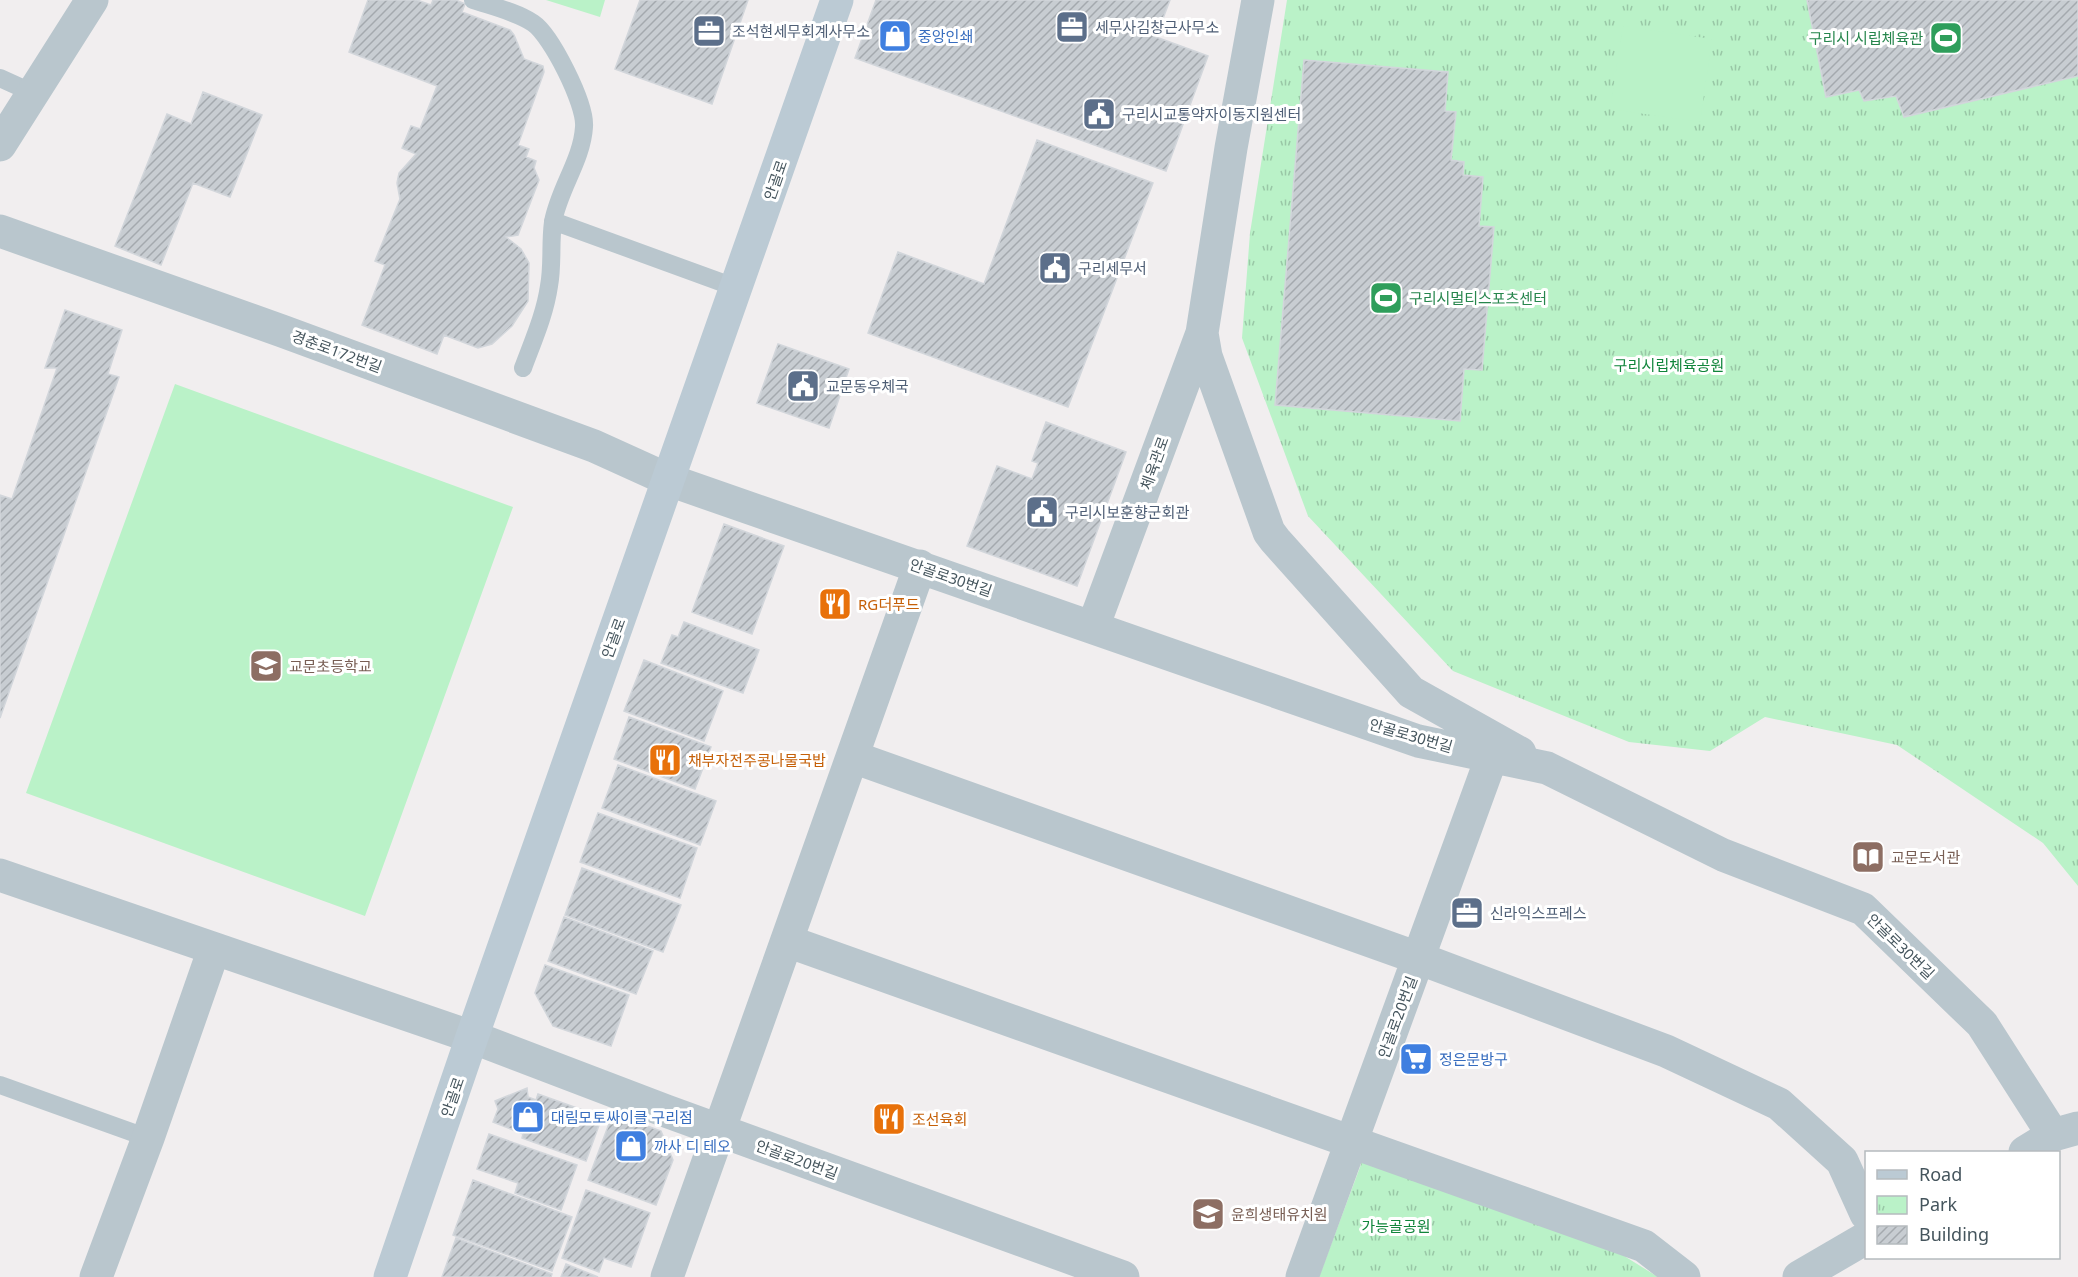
<svg xmlns="http://www.w3.org/2000/svg" width="2078" height="1277" font-family="'Noto Sans','Noto Sans KR',sans-serif">
	<style>
		.park { fill: url(#park-tufts) }
		.pitch { fill: #baf2c8 }
		.building { fill: url(#building-hatch); stroke: #d2d6db; stroke-width: 1.5 }
		.lines { fill: none; stroke-linecap: round; stroke-linejoin: round }
		.lane { stroke: #b9c6cd; stroke-width: 18 }
		.street { stroke: #b9c6cd; stroke-width: 33 }
		.secondary { stroke: #bbcad4; stroke-width: 33 }
		.labels { text-anchor: middle; dominant-baseline: central; stroke-width: 6; stroke-linejoin: round; paint-order: stroke }
		.service-label { font-size: 15px; fill: #4e5e75; stroke: #fff; text-anchor: start }
		.shop-label { font-size: 15px; fill: #366cbe; stroke: #fff; text-anchor: start }
		.leisure-label { font-size: 15px; fill: #27864d; stroke: #fff; text-anchor: end }
		.street-label { font-size: 15px; fill: #45555d; stroke: #fff }
		.park-label { font-size: 15px; fill: #10853b; stroke: #fff }
		.food-label { font-size: 15px; fill: #c56008; stroke: #fff; text-anchor: start }
		.education-label { font-size: 15px; fill: #785e54; stroke: #fff; text-anchor: start }
	</style>
	<defs>
		<pattern id="park-tufts" width="24" height="20" patternUnits="userSpaceOnUse" patternTransform="scale(1.5)"><rect width="24" height="20" fill="#baf2c8"/><path d="M3 7l-1-3M5 7V3M7 7l1-3M15 17l-1-3M17 17v-4M19 17l1-3" fill="none" stroke="#99c7a6"/></pattern>
		<pattern id="building-hatch" width="6" height="6" patternUnits="userSpaceOnUse" patternTransform="scale(1.5)"><rect width="6" height="6" fill="#c8cdd2"/><path d="M-1 1l2-2M0 6l6-6M5 7l2-2" fill="none" stroke="#a4a9ae"/></pattern>
	</defs>
	<rect width="100%" height="100%" fill="#f1eeef"/>
	<path class="park" d="M 1287,0 L 2078,0 L 2078,886 L 2043,843 L 1897,745 L 1765,717 L 1710,751 L 1629,742 L 1453,671 L 1308,516 L 1242,338 L 1250,233 Z
		M 1363,1159 L 1621,1254 L 1658,1277 L 1319,1277 Z"/>
	<path class="pitch" d="M 546,0 L 605,0 L 600,17 Z
		M 1623,26 L 1712,39 L 1700,122 L 1610,109 Z
		M 175,384 L 513,507 L 365,916 L 26,793 Z"/>
	<path class="building" d="M 368,0 L 417,0 L 431,5 L 433,0 L 456,0 L 465,4 L 462,12 L 510,30 L 514,35 L 524,59 L 543,66 L 544,72 L 518,145 L 529,149 L 526,157 L 536,161 L 534,168 L 539,180 L 518,235 L 506,237 L 521,249 L 529,263 L 528,301 L 512,326 L 492,344 L 478,348 L 444,335 L 437,354 L 362,325 L 385,265 L 375,261 L 400,199 L 397,183 L 399,173 L 416,154 L 402,148 L 411,126 L 420,129 L 437,86 L 349,52 Z
		M 640,0 L 748,0 L 712,104 L 615,69 Z
		M 876,0 L 1170,0 L 1156,37 L 1208,56 L 1166,171 L 855,58 Z
		M 1807,0 L 2078,0 L 2078,76 L 1904,117 L 1896,96 L 1864,101 L 1859,90 L 1826,97 Z
		M 1304,60 L 1448,72 L 1445,111 L 1456,112 L 1451,160 L 1464,162 L 1463,175 L 1483,177 L 1479,226 L 1494,227 L 1482,370 L 1464,369 L 1460,421 L 1275,405 Z
		M 203,92 L 262,115 L 230,197 L 193,183 L 161,265 L 115,246 L 167,114 L 191,124 Z
		M 1037,140 L 1153,183 L 1068,407 L 868,333 L 898,252 L 984,284 Z
		M 65,310 L 122,330 L 108,374 L 119,377 L 0,718 L 0,495 L 12,499 L 57,368 L 45,368 Z
		M 778,344 L 849,369 L 829,428 L 757,403 Z
		M 1046,422 L 1126,452 L 1077,586 L 967,546 L 997,466 L 1032,479 L 1038,463 L 1032,461 Z
		M 724,524 L 784,546 L 752,634 L 692,612 Z
		M 684,622 L 759,650 L 743,693 L 661,663 L 672,635 L 678,637 Z
		M 644,660 L 723,691 L 704,741 L 624,711 Z
		M 629,717 L 711,747 L 695,789 L 614,759 Z
		M 618,765 L 716,801 L 700,845 L 602,808 Z
		M 598,813 L 697,848 L 680,898 L 580,862 Z
		M 582,868 L 681,905 L 663,952 L 565,915 Z
		M 564,917 L 653,951 L 636,994 L 548,961 Z
		M 545,965 L 629,995 L 611,1046 L 553,1026 L 535,993 Z
		M 527,1088 L 528,1097 L 536,1100 L 538,1094 L 602,1117 L 586,1161 L 522,1138 L 523,1134 L 493,1122 L 498,1109 L 495,1101 Z
		M 613,1113 L 661,1131 L 673,1160 L 656,1205 L 588,1180 Z
		M 489,1134 L 577,1165 L 561,1210 L 515,1193 L 518,1183 L 477,1169 Z
		M 473,1180 L 572,1217 L 552,1271 L 453,1235 Z
		M 586,1190 L 650,1213 L 631,1267 L 604,1258 L 599,1272 L 562,1258 Z
		M 456,1238 L 552,1274 L 551,1277 L 442,1277 Z
		M 566,1264 L 598,1277 L 561,1277 Z"/>
	<g class="lines">
		<path class="lane" d="M 473,0 C 491,6 517,12 533,23 C 551,35 586,104 584,127 C 582,160 559,189 553,222 C 550,243 553,265 549,286 C 545,314 533,341 523,368
			M 0,78 L 33,93
			M 553,221 L 737,288
			M 0,1085 L 148,1138"/>
		<path class="street" d="M 1258,0 L 1231,148 L 1202,333 L 1206,356 L 1269,532 L 1275,540 L 1411,692 L 1520,753
			M 0,145 L 92,0
			M 0,231 L 282,331 L 594,446 L 669,480 L 1418,741 L 1547,768 L 1723,855 L 1863,909 L 1982,1024 L 2053,1135
			M 1093,627 L 1202,333
			M 853,757 L 1418,958 L 1666,1051 L 1779,1104 L 1842,1161 L 1866,1214
			M 0,875 L 472,1037 L 666,1111 L 1123,1277
			M 787,941 L 1644,1246 L 1684,1277
			M 2025,1152 L 2053,1135 L 2078,1128
			M 96,1277 L 148,1138 L 214,949
			M 667,1277 L 920,566
			M 1302,1277 L 1492,756
			M 1799,1277 L 1866,1238"/>
		<path class="secondary" d="M 390,1277 L 472,1037 L 837,0"/>
	</g>
	<defs>
		<symbol id="office-square" viewBox="-11 -11 22 22"><rect x="-9" y="-9" width="18" height="18" rx="4" fill="#5c6f8a" stroke="#fff"/><path d="M-6-3h4V-5.5h4V-3h4V5H-6ZM-1-4.5V-3h2v-1.5ZM-6 0V1H6V0Z" fill="#fff"/></symbol>
		<symbol id="shop-square" viewBox="-11 -11 22 22"><rect x="-9" y="-9" width="18" height="18" rx="4" fill="#3f7fe0" stroke="#fff"/><path d="M-5-2.5h2.3a2.7 3.5 0 0 1 5.4 0H5L5.5 6h-11ZM-1.5-2.5h3a1.5 2.3 0 0 0-3 0Z" fill="#fff"/></symbol>
		<symbol id="stadium-square" viewBox="-11 -11 22 22"><rect x="-9" y="-9" width="18" height="18" rx="4" fill="#2e9e5b" stroke="#fff"/><path d="M0-5a6.5 5 0 1 0 0 10a6.5 5 0 1 0 0-10ZM-3.5-1.8h7v3.6h-7Z" fill="#fff"/></symbol>
		<symbol id="civic-square" viewBox="-11 -11 22 22"><rect x="-9" y="-9" width="18" height="18" rx="4" fill="#5c6f8a" stroke="#fff"/><path d="M-.6-6.5H3V-4.5H.6V-3L4-1V1h2V6H-6V1h2V-1L-.6-3ZM-1.2 2.5V6h2.4V2.5Z" fill="#fff"/></symbol>
		<symbol id="restaurant-square" viewBox="-11 -11 22 22"><rect x="-9" y="-9" width="18" height="18" rx="4" fill="#e8710a" stroke="#fff"/><path d="M-5-6h1v4h1v-4h1v4h1v-4h1v5L-1.5 .5V6h-2V.5L-5-1ZM5-6V6H3V1.5H1.5Q1.5-4 5-6Z" fill="#fff"/></symbol>
		<symbol id="school-square" viewBox="-11 -11 22 22"><rect x="-9" y="-9" width="18" height="18" rx="4" fill="#8d6e63" stroke="#fff"/><path d="M0-5L7-2L0 1L-7-2ZM-4 1L0 2.5L4 1V4Q0 6-4 4Z" fill="#fff"/></symbol>
		<symbol id="library-square" viewBox="-11 -11 22 22"><rect x="-9" y="-9" width="18" height="18" rx="4" fill="#8d6e63" stroke="#fff"/><path d="M-6-4Q-3-5.5-.7-3.5V5Q-3 3-6 4ZM6-4Q3-5.5 .7-3.5V5Q3 3 6 4Z" fill="#fff"/></symbol>
		<symbol id="supermarket-square" viewBox="-11 -11 22 22"><rect x="-9" y="-9" width="18" height="18" rx="4" fill="#3f7fe0" stroke="#fff"/><path d="M-6-5.5h2.5l.6 2H6L4.5 2H-2.5L-4.4-4H-6ZM-1.5 3.2a1.3 1.3 0 1 0 .1 0ZM3 3.2a1.3 1.3 0 1 0 .1 0Z" fill="#fff"/></symbol>
	</defs>
	<g fill-rule="evenodd">
		<use href="#office-square" x="1053" y="8" width="38" height="38"/>
		<use href="#office-square" x="690" y="12" width="38" height="38"/>
		<use href="#shop-square" x="876" y="17" width="38" height="38"/>
		<use href="#stadium-square" x="1927" y="19" width="38" height="38"/>
		<use href="#civic-square" x="1080" y="95" width="38" height="38"/>
		<use href="#civic-square" x="1036" y="249" width="38" height="38"/>
		<use href="#stadium-square" x="1367" y="279" width="38" height="38"/>
		<use href="#civic-square" x="784" y="367" width="38" height="38"/>
		<use href="#civic-square" x="1023" y="493" width="38" height="38"/>
		<use href="#restaurant-square" x="816" y="585" width="38" height="38"/>
		<use href="#school-square" x="247" y="647" width="38" height="38"/>
		<use href="#restaurant-square" x="646" y="741" width="38" height="38"/>
		<use href="#library-square" x="1849" y="838" width="38" height="38"/>
		<use href="#office-square" x="1448" y="894" width="38" height="38"/>
		<use href="#supermarket-square" x="1397" y="1040" width="38" height="38"/>
		<use href="#shop-square" x="509" y="1098" width="38" height="38"/>
		<use href="#restaurant-square" x="870" y="1100" width="38" height="38"/>
		<use href="#shop-square" x="612" y="1127" width="38" height="38"/>
		<use href="#school-square" x="1189" y="1195" width="38" height="38"/>
	</g>
	<g class="labels">
		<g class="service-label">
			<text x="1095" y="27">세무사김창근사무소</text>
			<text x="732" y="31">조석현세무회계사무소</text>
			<text x="1122" y="114">구리시교통약자이동지원센터</text>
			<text x="1078" y="268">구리세무서</text>
			<text x="826" y="386">교문동우체국</text>
			<text x="1065" y="512">구리시보훈향군회관</text>
			<text x="1490" y="913">신라익스프레스</text>
		</g>
		<g class="shop-label">
			<text x="918" y="36">중앙인쇄</text>
			<text x="1439" y="1059">정은문방구</text>
			<text x="551" y="1117">대림모토싸이클 구리점</text>
			<text x="654" y="1146">까사 디 테오</text>
		</g>
		<g class="leisure-label">
			<text x="1923" y="38">구리시 시립체육관</text>
			<text x="1409" y="298" text-anchor="start">구리시멀티스포츠센터</text>
		</g>
		<g class="street-label">
			<text transform="translate(775 180) rotate(-71)">안골로</text>
			<text transform="translate(337 351) rotate(20)">경춘로172번길</text>
			<text transform="translate(1154 463) rotate(-70)">체육관로</text>
			<text transform="translate(951 577) rotate(19)">안골로30번길</text>
			<text transform="translate(613 638) rotate(-70)">안골로</text>
			<text transform="translate(1411 735) rotate(16)">안골로30번길</text>
			<text transform="translate(1901 946) rotate(44)">안골로30번길</text>
			<text transform="translate(1397 1017) rotate(-70)">안골로20번길</text>
			<text transform="translate(452 1097) rotate(-71)">안골로</text>
			<text transform="translate(797 1159) rotate(20)">안골로20번길</text>
		</g>
		<g class="park-label">
			<text x="1669" y="365">구리시립체육공원</text>
			<text x="1396" y="1226">가능골공원</text>
		</g>
		<g class="food-label">
			<text x="858" y="604">RG더푸드</text>
			<text x="688" y="760">채부자전주콩나물국밥</text>
			<text x="912" y="1119">조선육회</text>
		</g>
		<g class="education-label">
			<text x="289" y="666">교문초등학교</text>
			<text x="1891" y="857">교문도서관</text>
			<text x="1231" y="1214">윤희생태유치원</text>
		</g>
	</g>
	<rect x="1865" y="1151" width="195" height="108" fill="#ffffff" stroke="#b5bbbe" stroke-width="1.5"/>
	<rect x="1877" y="1170" width="30" height="9" fill="#bbcad4" stroke="#b5bbbe" stroke-width="1.5"/>
	<text x="1919" y="1181" font-size="18" fill="#45555d">Road</text>
	<rect x="1877" y="1196" width="30" height="18" fill="url(#park-tufts)" stroke="#b5bbbe" stroke-width="1.5"/>
	<text x="1919" y="1211" font-size="18" fill="#45555d">Park</text>
	<rect x="1877" y="1226" width="30" height="18" fill="url(#building-hatch)" stroke="#b5bbbe" stroke-width="1.5"/>
	<text x="1919" y="1241" font-size="18" fill="#45555d">Building</text>
</svg>
